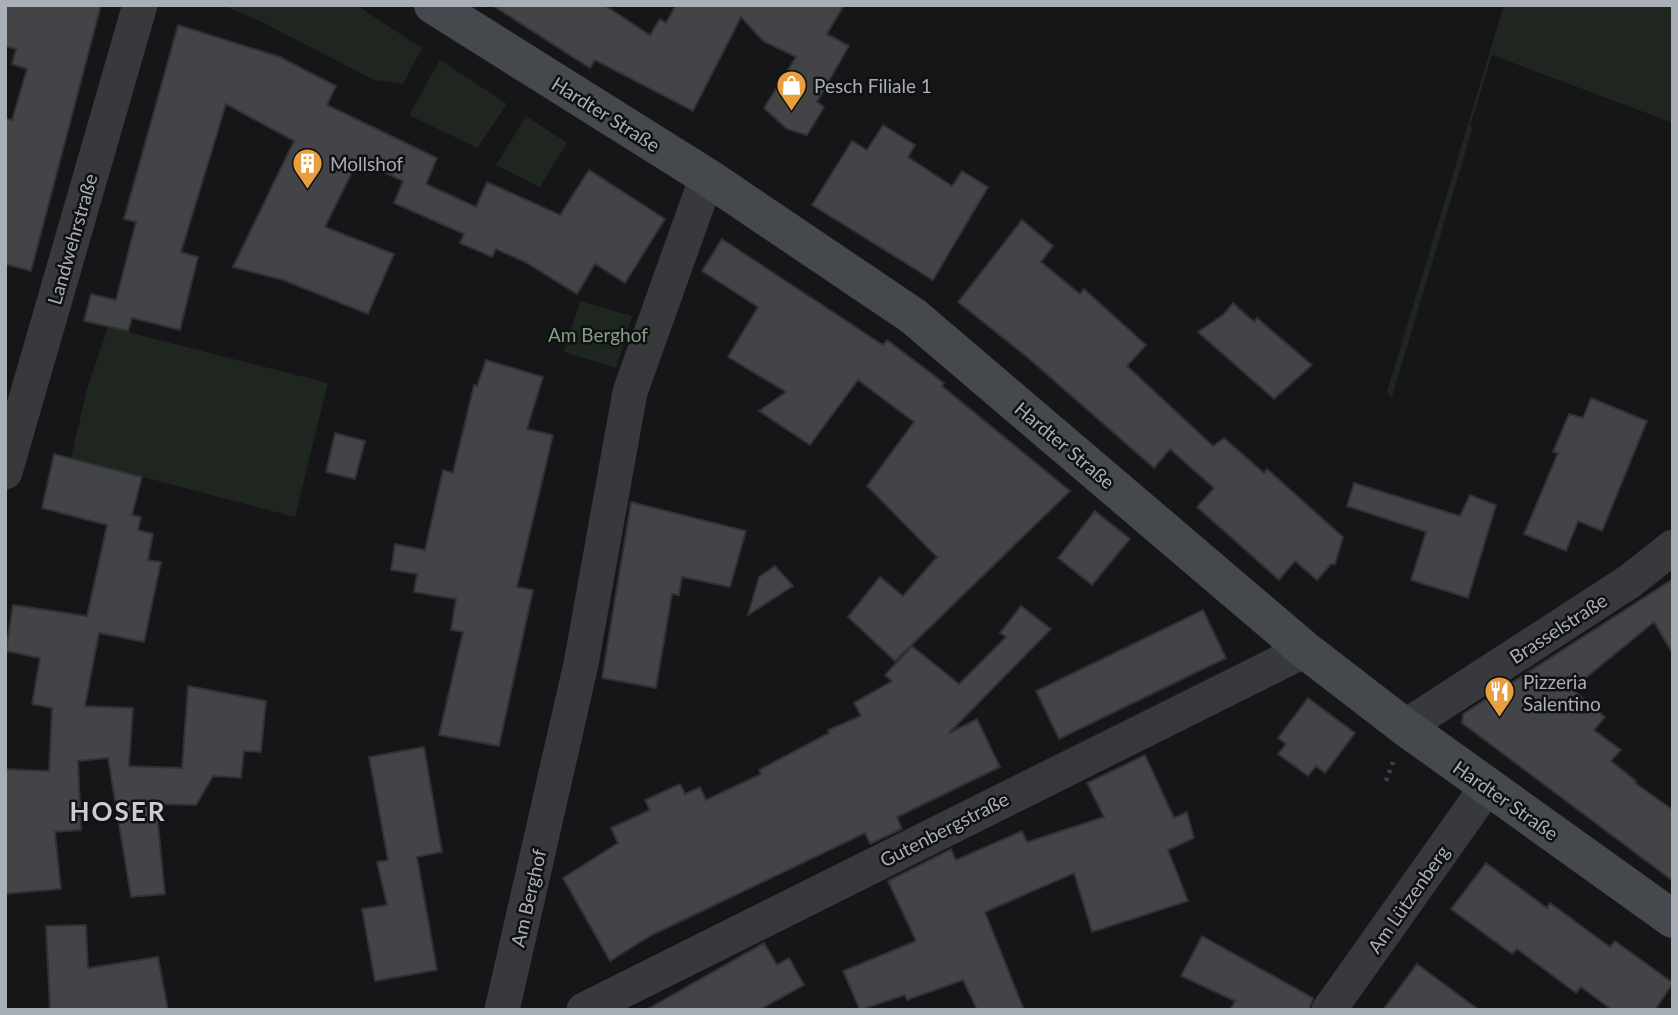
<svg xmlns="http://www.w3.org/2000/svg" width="1678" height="1015" font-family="Lato,sans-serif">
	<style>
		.green { fill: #1e261f }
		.building { fill: #434448; stroke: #303134; stroke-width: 2 }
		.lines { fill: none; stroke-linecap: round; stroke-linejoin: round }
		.path { stroke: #3d4044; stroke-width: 4.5; stroke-dasharray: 3.5 5; stroke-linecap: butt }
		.street { stroke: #37393d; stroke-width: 35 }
		.secondary { stroke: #45484d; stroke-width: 38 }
		.labels { text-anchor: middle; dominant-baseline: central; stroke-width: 5; stroke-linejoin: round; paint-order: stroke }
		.poi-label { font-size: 19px; fill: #a9afb7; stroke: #111113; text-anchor: start }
		.street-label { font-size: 19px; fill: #a9afb7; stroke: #111113 }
		.park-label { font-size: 19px; fill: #82a181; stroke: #111113 }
		.district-label { font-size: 26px; font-weight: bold; letter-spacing: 2px; fill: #cacdd4; stroke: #111113 }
	</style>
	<rect width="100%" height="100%" fill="#161618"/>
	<path class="green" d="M 221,5 L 356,5 L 422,48 L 403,84 L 374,80 L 260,21 Z
		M 1504,5 L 1673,5 L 1673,123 L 1492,55 L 1470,126 L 1473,127 L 1392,397 L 1387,392 Z
		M 440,60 L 507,104 L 477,148 L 409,115 Z
		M 526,116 L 567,143 L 540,187 L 496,165 Z
		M 580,301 L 632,316 L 616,368 L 564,352 Z
		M 108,327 L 328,383 L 295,517 L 71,458 L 87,389 Z"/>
	<path class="building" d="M 5,5 L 101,5 L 31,271 L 5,264 L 5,118 L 12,120 L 27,69 L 12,64 L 16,49 L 5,46 Z
		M 492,5 L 604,5 L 650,35 L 660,19 L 666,23 L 676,5 L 844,5 L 827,34 L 849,46 L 817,102 L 824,107 L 807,135 L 787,129 L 764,108 L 796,57 L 763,41 L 741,17 L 693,111 L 595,60 L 590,68 Z
		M 178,25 L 280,57 L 336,86 L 327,105 L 437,158 L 426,184 L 476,207 L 487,182 L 560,215 L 589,170 L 665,219 L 625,283 L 595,264 L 577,294 L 525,262 L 496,249 L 492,257 L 460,243 L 464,234 L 394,203 L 403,181 L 358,160 L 325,227 L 394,254 L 368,314 L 283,280 L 233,267 L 294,141 L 226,104 L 181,252 L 198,257 L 180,330 L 132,318 L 128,331 L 84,321 L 91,294 L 116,300 L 136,222 L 124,219 Z
		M 883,125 L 915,145 L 908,157 L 952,186 L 962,171 L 988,187 L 933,280 L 812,205 L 852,141 L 867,150 Z
		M 1022,220 L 1053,246 L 1041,262 L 1080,294 L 1084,289 L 1146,345 L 1127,366 L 1213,446 L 1224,438 L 1264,473 L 1267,469 L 1343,537 L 1335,564 L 1331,564 L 1317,580 L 1295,561 L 1279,580 L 1197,507 L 1214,488 L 1170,449 L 1154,468 L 1027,357 L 958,302 Z
		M 722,239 L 883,345 L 887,340 L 944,383 L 942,386 L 1070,491 L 895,661 L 848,617 L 880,577 L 903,596 L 937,557 L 867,486 L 914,422 L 858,380 L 810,445 L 759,411 L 786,392 L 728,357 L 758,307 L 702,271 Z
		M 1233,303 L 1254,322 L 1257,318 L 1312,365 L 1274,399 L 1198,332 L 1224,314 Z
		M 486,360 L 543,377 L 527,429 L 553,435 L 517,587 L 533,590 L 499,746 L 439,735 L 463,632 L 451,630 L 456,599 L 414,592 L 417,574 L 391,570 L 395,544 L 425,550 L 443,470 L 453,473 L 474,385 L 477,386 Z
		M 1591,398 L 1647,421 L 1602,531 L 1578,521 L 1566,551 L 1524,534 L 1558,453 L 1553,452 L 1569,414 L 1583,418 Z
		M 335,433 L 365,441 L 355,479 L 326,472 Z
		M 54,454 L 142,477 L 132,515 L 141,517 L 138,530 L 153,534 L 148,560 L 161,562 L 144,642 L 99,633 L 85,706 L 133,708 L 129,766 L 182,768 L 188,686 L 266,701 L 261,752 L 244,751 L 241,778 L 213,776 L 196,805 L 156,804 L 165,894 L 131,897 L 108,758 L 78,761 L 81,830 L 55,832 L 61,889 L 5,894 L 5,769 L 49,771 L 52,708 L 32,704 L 40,658 L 6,651 L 13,605 L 87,616 L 107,525 L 42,508 Z
		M 1354,483 L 1460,516 L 1470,495 L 1496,505 L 1468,598 L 1411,580 L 1426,532 L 1347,506 Z
		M 631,502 L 746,531 L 730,587 L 682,577 L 679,595 L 672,594 L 656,688 L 602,678 Z
		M 1095,511 L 1130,539 L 1092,585 L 1058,558 Z
		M 775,566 L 793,586 L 748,615 L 759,577 Z
		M 1673,579 L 1673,654 L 1654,622 L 1572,689 L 1605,717 L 1594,730 L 1621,750 L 1611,761 L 1636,781 L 1635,783 L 1673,810 L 1673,881 L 1462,723 L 1463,714 Z
		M 1021,606 L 1051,629 L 949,733 L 977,719 L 1000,767 L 897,817 L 902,829 L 870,844 L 865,833 L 650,936 L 610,961 L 563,878 L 618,843 L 611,828 L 650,810 L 645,800 L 680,784 L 685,794 L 700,787 L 706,800 L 761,774 L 759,770 L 829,733 L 828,730 L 861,716 L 854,703 L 892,681 L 885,675 L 912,646 L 959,684 L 1006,637 L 1000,633 Z
		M 1203,610 L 1226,658 L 1059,739 L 1036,691 Z
		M 1308,698 L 1355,733 L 1325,773 L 1316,766 L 1308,776 L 1278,754 L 1286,744 L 1278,738 Z
		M 424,747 L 442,852 L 417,857 L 437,970 L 375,981 L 362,909 L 387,905 L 377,862 L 388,860 L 369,757 Z
		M 1145,755 L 1174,818 L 1187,812 L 1194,838 L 1168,850 L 1188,901 L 1092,932 L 1074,873 L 985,912 L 1024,1010 L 977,1010 L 963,980 L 907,1000 L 905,995 L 860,1010 L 843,971 L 916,941 L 888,881 L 951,849 L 956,860 L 1022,831 L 1027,842 L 1104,817 L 1087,783 Z
		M 1486,863 L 1547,908 L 1550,903 L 1610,947 L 1615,941 L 1673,983 L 1655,1010 L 1612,1010 L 1581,987 L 1576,993 L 1517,949 L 1512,954 L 1451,909 Z
		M 86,925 L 88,968 L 158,957 L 168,1010 L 50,1010 L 46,926 Z
		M 1202,936 L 1313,998 L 1309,1010 L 1230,1010 L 1235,1001 L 1181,976 Z
		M 764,943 L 777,965 L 789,958 L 804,985 L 759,1010 L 646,1010 Z
		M 1417,964 L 1479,1010 L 1383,1010 Z"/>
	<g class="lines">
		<path class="path" d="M 1386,781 L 1393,762"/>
		<path class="street" d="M 5,472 L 140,5
			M 1405,727 L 1630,581 L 1673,547
			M 502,1010 L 581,664 L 630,392 L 707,177
			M 584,1010 L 1305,650
			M 1329,1010 L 1487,787"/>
		<path class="secondary" d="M 433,5 L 707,177 L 913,316 L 1305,650 L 1405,727 L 1673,919"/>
	</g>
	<defs>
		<symbol id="shop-pin" viewBox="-11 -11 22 30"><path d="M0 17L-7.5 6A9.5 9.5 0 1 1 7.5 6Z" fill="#e99e3d" stroke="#111113"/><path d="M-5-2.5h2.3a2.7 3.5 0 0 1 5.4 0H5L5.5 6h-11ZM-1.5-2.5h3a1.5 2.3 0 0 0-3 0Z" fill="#fff"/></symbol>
		<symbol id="building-pin" viewBox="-11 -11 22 30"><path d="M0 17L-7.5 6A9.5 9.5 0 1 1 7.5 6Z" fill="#e99e3d" stroke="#111113"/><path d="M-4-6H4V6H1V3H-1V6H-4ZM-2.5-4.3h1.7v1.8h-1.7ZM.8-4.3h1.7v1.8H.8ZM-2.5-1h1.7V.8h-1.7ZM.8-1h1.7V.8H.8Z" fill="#fff"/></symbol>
		<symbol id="restaurant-pin" viewBox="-11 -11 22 30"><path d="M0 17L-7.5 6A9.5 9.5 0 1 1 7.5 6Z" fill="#e99e3d" stroke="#111113"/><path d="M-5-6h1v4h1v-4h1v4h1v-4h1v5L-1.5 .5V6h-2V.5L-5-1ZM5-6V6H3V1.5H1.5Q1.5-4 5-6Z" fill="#fff"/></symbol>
	</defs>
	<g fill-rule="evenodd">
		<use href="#shop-pin" x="774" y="68" width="35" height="47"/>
		<use href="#building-pin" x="290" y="146" width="35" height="47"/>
		<use href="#restaurant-pin" x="1482" y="674" width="35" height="47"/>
	</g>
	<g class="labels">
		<g class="poi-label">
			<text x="814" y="85">Pesch Filiale 1</text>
			<text x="330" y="163">Mollshof</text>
			<text x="1523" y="681">Pizzeria<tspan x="1523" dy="22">Salentino</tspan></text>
		</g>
		<g class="street-label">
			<text transform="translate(606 114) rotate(32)">Hardter Straße</text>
			<text transform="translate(72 239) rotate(-74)">Landwehrstraße</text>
			<text transform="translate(1065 445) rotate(40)">Hardter Straße</text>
			<text transform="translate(1558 628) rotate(-33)">Brasselstraße</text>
			<text transform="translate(1506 800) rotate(35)">Hardter Straße</text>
			<text transform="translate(944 829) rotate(-27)">Gutenbergstraße</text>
			<text transform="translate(528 898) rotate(-77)">Am Berghof</text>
			<text transform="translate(1408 899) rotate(-55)">Am Lützenberg</text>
		</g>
		<g class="park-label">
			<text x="598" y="334">Am Berghof</text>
		</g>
		<g class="district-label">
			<text x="118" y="811">HOSER</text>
		</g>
	</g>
	<rect width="1678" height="1015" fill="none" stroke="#a9afb7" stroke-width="14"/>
</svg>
